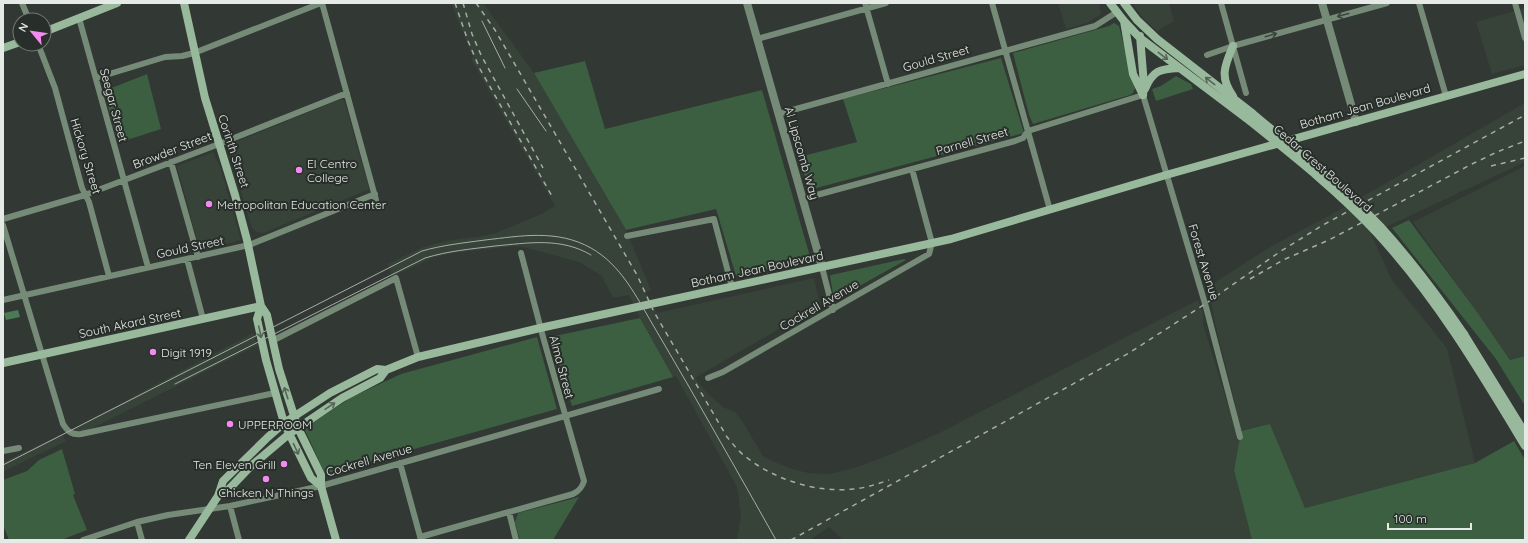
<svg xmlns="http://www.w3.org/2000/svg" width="1528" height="543" font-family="Quicksand,sans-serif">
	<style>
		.built { fill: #374239 }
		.green { fill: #3c5e41 }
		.water { fill: #4c7a54 }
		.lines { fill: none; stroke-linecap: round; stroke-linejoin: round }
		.minor { stroke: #768a78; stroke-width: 6 }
		.tertiary { stroke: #768a78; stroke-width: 8 }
		.secondary { stroke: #99b99d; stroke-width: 8 }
		.tram { stroke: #a8aca9; stroke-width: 1 }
		.rail { stroke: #a8aca9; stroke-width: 1.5; stroke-dasharray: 5 5; stroke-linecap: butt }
		.secondary-bridge { stroke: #99b99d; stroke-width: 8 }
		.oneway { stroke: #3c453d }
		.oneway2 { stroke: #556657 }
		.poi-dot { fill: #f489f0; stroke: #282e29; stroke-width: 1.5 }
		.labels { text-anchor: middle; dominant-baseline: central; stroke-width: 4; stroke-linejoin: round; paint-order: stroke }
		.street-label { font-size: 12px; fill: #e6eae7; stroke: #282e29 }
		.poi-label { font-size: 12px; fill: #e6eae7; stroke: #282e29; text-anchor: start }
	</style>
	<rect width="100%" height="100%" fill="#323833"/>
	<path class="built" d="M 451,3 L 483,3 L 534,73 L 626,230 L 651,290 L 646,292 L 657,313 L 814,278 L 820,305 L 700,375 L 695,378 L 707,393 L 723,407 L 735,412 L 741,419 L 763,456 L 775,462 L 795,470 L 809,473 L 829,474 L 854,468 L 892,454 L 941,432 L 1198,300 L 1203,313 L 1203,324 L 1239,441 L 1234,470 L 1252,540 L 843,540 L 829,527 L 810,540 L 737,540 L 741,516 L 737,487 L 676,376 L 673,377 L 644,326 L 629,295 L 613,298 L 602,276 L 579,262 L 523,247 L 514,246 L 452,253 L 432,258 L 392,277 L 388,264 L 423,247 L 451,240 L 483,236 L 496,233 L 543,213 L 555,206 L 471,59 L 473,57 Z
		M 1058,3 L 1099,3 L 1101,14 L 1087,23 L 1066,29 Z
		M 1132,3 L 1169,3 L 1174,21 L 1157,31 L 1143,18 Z
		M 1525,8 L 1525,65 L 1492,74 L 1476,22 Z
		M 341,99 L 344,100 L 369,188 L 368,190 L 263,233 L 256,232 L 252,228 L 229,152 L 230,147 L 233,143 Z
		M 1525,103 L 1525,162 L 1371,234 L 1392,280 L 1447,348 L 1475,463 L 1305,508 L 1270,425 L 1241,431 L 1235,403 L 1214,319 L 1209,286 L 1270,247 L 1332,214 Z
		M 213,152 L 221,169 L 241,240 L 200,251 L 177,166 Z
		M 1525,166 L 1525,356 L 1510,360 L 1413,222 Z
		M 253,333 L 258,345 L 81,434 L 72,429 Z
		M 62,434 L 66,441 L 3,472 L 3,462 Z"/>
	<path class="green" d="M 1114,23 L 1119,26 L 1135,88 L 1133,93 L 1130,95 L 1033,124 L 1029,115 L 1013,53 L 1109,26 Z
		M 1001,58 L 1024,133 L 809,190 L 799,157 L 857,142 L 843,99 Z
		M 585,61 L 605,129 L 762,90 L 811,260 L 736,276 L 716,209 L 626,230 L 534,73 Z
		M 147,74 L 161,129 L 118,143 L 104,91 Z
		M 1176,76 L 1191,84 L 1193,89 L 1156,101 L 1152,89 L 1161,86 Z
		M 1409,220 L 1477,312 L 1510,360 L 1525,356 L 1525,406 L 1496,359 L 1392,228 Z
		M 904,259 L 906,260 L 838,298 L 835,297 L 833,294 L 830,276 L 831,275 Z
		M 640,318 L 673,377 L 572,406 L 550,337 Z
		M 537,337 L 557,409 L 325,474 L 304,428 L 352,397 L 401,374 Z
		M 1270,424 L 1305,508 L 1475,463 L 1514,441 L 1525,460 L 1525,540 L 1252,540 L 1234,470 L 1241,431 Z
		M 62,449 L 75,494 L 73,495 L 87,530 L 61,540 L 9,540 L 3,525 L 3,480 L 27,471 L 39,460 Z
		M 579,497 L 553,540 L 520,540 L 515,522 L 518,513 Z"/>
	<path class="water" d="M 18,310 L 20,317 L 6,320 L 4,313 Z"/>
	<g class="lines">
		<path class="minor" d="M 22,3 L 29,20
			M 322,3 L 376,200
			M 865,3 L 888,84
			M 992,3 L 1050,210
			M 1221,3 L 1246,93
			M 1419,3 L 1446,96
			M 1515,3 L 1525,38
			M 79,18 L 148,267
			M 757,39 L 886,3
			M 38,44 L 55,88 L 82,188 L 89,202 L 109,276
			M 1207,55 L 1233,46 L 1387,3
			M 96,78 L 165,57 L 182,56 L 194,53 L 321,3
			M 778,114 L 1095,26 L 1117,12
			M 171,162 L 198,257
			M 802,199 L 1015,141 L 1023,138 L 1028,131 L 1143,95 L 1206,307 L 1240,437
			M 3,219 L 85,195 L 219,144 L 347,93
			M 3,225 L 63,424 C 68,432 72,435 81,434 L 275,393
			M 627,236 L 714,219 L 732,287
			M 187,259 L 203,319
			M 822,267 L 833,310
			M 3,300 L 249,245 L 375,194
			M 272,341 L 396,278 L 418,357
			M 708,378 L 723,372 L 929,254 L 932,243 L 912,169
			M 3,451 L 19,448
			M 400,463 L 421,540
			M 230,506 L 239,540
			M 509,512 L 516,540
			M 137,522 L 142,540
			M 420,537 L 573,494 C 579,491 582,488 584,481 L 543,337 L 521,253
			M 83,540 L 137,522 L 168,515 L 230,506 L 321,486 L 659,389"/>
		<path class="tertiary" d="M 747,3 L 822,267
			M 1322,3 L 1356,122"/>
		<path class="secondary" d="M 184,3 L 205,98 L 235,195 L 247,240 L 261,306 L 267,315 L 279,369 L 298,428 L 321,475 L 321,486 L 336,540
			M 1110,3 L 1124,21 L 1140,38 L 1246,118
			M 1124,3 L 1137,20 L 1157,39 L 1252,113
			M 1124,21 L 1133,74 L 1143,95
			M 44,32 L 117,3
			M 1140,36 L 1144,85 L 1143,95
			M 3,48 L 20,42
			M 1145,89 C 1153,70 1160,69 1179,68
			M 1233,96 C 1219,77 1225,65 1233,46
			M 261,306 L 257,319 L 266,360 L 284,423 L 311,478 L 321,486
			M 1464,334 L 1525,433
			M 3,363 L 261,306
			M 218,496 L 229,489 L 251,466 L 289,434 L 342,398 L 380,378 L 386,370
			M 189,540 L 218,496 L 223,481 L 268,437 L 284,423 L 330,393 L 377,369 L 386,370 L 418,357 L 540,328 L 951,239 L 1166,175 L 1525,74"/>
		<path class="tram" d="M 482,21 L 505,68
			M 517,89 L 546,131
			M 175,384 L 425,258 C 448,251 471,249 495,246 C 528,243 561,237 591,255
			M 3,465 L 422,251 C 443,245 463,243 485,240 C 521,236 557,229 591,248 C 621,265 636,296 653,325 C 665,345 676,365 688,385 C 717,436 747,488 776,540"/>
		<path class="rail" d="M 455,3 L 468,41 L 480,69 L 553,198
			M 463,3 L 472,34 L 481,55 L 543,168
			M 476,3 L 495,30 L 637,275 L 654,312 L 727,437 C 733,444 739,452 746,457 C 775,480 817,493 853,489 C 866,488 877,484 889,480
			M 1491,166 L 1525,158
			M 1250,279 L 1283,260 L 1329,240 L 1472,164 L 1497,152 L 1525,141
			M 791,540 L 1129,353 L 1205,304 L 1281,251 L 1323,225 L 1525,115"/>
		<path class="secondary-bridge" d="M 1252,113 C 1296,150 1340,185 1380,226 C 1411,260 1438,296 1464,334
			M 1246,118 C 1291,154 1337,190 1376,232 C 1436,297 1480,371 1525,446"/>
	</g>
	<defs><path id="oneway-shaft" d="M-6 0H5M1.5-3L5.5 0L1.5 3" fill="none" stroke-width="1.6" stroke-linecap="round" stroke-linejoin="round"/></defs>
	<g class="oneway">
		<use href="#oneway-shaft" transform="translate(1343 15) rotate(165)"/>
		<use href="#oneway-shaft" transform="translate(1271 35) rotate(-16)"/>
	</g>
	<g class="oneway2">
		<use href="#oneway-shaft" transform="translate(1163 56) rotate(37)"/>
		<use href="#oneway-shaft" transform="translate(1210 81) rotate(-142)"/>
		<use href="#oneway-shaft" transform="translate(260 332) rotate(78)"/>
		<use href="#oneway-shaft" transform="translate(286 393) rotate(-108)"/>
		<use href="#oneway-shaft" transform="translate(330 406) rotate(-34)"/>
		<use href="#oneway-shaft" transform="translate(296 449) rotate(64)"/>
	</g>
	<g class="poi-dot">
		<circle cx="299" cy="170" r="4"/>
		<circle cx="209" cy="204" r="4"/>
		<circle cx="153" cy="352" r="4"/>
		<circle cx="230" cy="424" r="4"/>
		<circle cx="284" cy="464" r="4"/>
		<circle cx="266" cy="479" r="4"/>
	</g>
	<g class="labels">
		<g class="street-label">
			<text transform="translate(936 58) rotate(-16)">Gould Street</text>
			<text transform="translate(114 105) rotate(75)">Seegar Street</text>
			<text transform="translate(1365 106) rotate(-16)">Botham Jean Boulevard</text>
			<text transform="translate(972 141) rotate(-16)">Parnell Street</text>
			<text transform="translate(172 150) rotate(-21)">Browder Street</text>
			<text transform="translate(234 151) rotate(72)">Corinth Street</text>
			<text transform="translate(802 153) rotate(74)">Al Lipscomb Way</text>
			<text transform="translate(86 156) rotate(73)">Hickory Street</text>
			<text transform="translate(1323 168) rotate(41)">Cedar Crest Boulevard</text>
			<text transform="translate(190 247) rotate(-12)">Gould Street</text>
			<text transform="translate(1204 262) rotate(73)">Forest Avenue</text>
			<text transform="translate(757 269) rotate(-12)">Botham Jean Boulevard</text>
			<text transform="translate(819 305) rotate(-30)">Cockrell Avenue</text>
			<text transform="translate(130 323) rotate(-12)">South Akard Street</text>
			<text transform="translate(562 367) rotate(75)">Alma Street</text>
			<text transform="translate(369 460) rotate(-16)">Cockrell Avenue</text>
		</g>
		<g class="poi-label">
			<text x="307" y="163">El Centro<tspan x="307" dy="14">College</tspan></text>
			<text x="217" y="204">Metropolitan Education Center</text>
			<text x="161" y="352">Digit 1919</text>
			<text x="238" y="424">UPPERROOM</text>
			<text x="276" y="464" text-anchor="end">Ten Eleven Grill</text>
			<text x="266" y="492" text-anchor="middle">Chicken N Things</text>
		</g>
	</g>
	<rect width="1528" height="543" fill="none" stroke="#e6eae7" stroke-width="8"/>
	<g transform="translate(32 32) rotate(299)"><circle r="19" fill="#282e29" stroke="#747975"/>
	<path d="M0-3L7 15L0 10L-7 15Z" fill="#f489f0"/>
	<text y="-6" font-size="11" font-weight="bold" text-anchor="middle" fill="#e6eae7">N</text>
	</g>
	<path d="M1388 523v6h83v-6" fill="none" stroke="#e6eae7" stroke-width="2"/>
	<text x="1394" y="523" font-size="12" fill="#e6eae7" stroke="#282e29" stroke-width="3" paint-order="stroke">100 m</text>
</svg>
